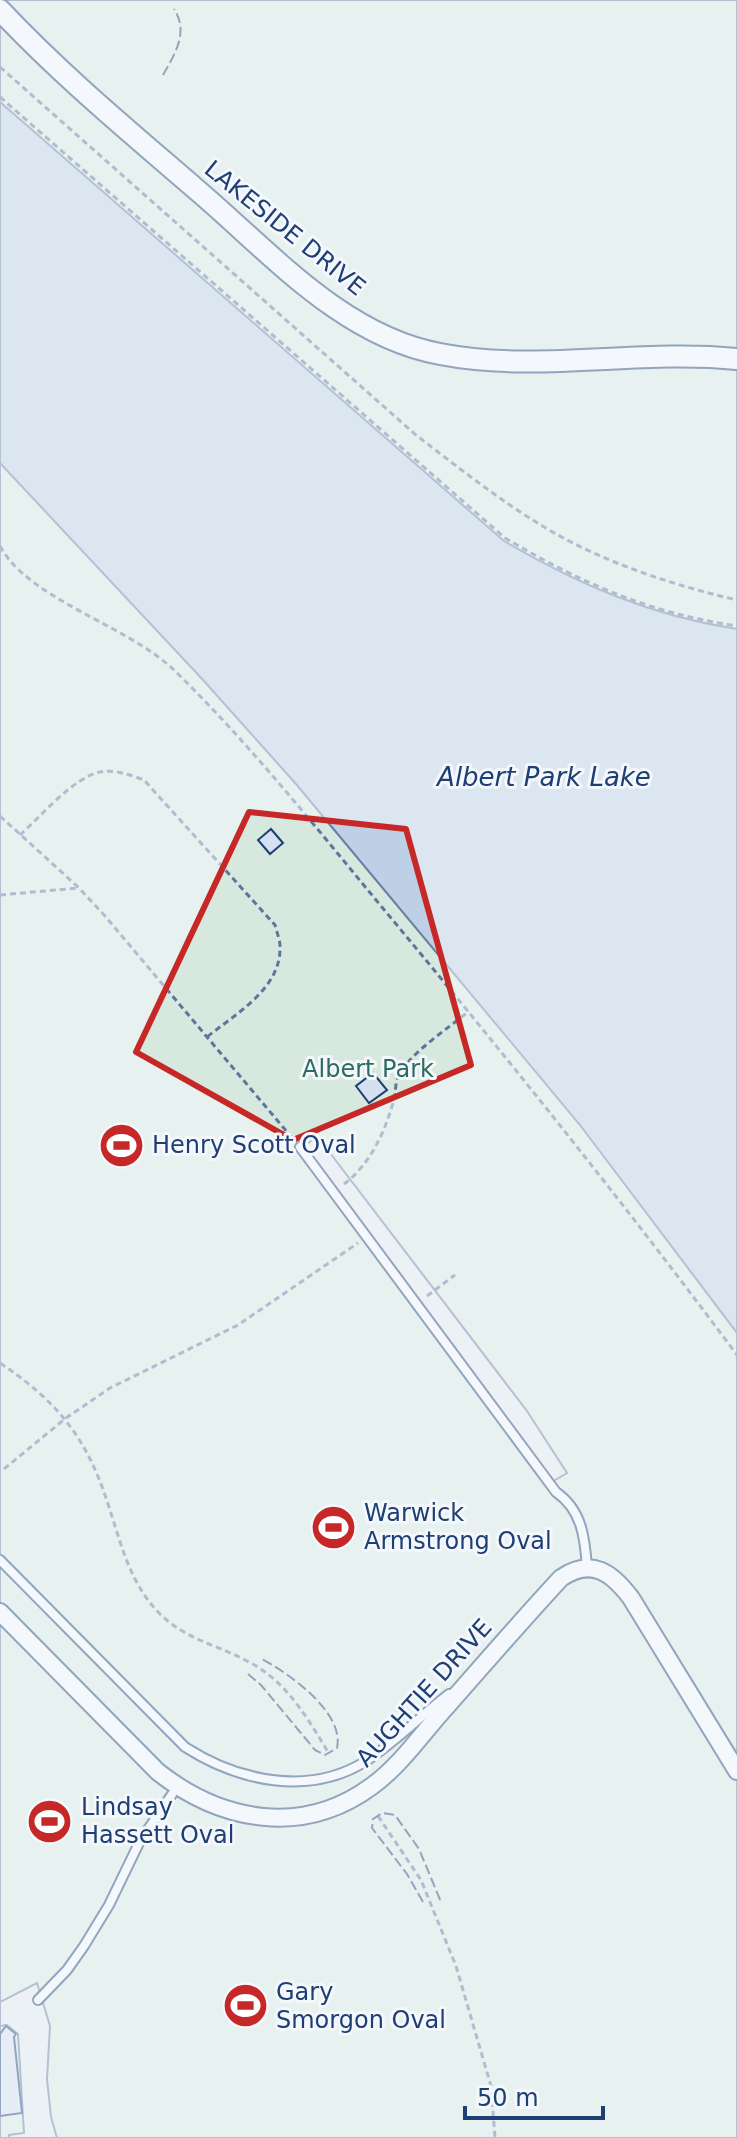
<svg xmlns="http://www.w3.org/2000/svg" width="737" height="2138" font-family="'DejaVu Sans',sans-serif">
	<style>
		.green { fill: #d7e8df; stroke: #687fa3; stroke-width: 2 }
		.parking { fill: #e3e8f0; stroke: #687fa3; stroke-width: 2 }
		.water { fill: #bed0e5; stroke: #687fa3; stroke-width: 2 }
		.building { fill: #d5e0f0; stroke: #1d3f73; stroke-width: 2 }
		.lines { fill: none; stroke-linecap: round; stroke-linejoin: round }
		.service-casing { stroke: #1d3f73; stroke-width: 12 }
		.minor-casing { stroke: #1d3f73; stroke-width: 20 }
		.tertiary-casing { stroke: #1d3f73; stroke-width: 24 }
		.path { stroke: #5e769c; stroke-width: 3; stroke-dasharray: 6 4; stroke-linecap: butt }
		.service { stroke: #f4f7fb; stroke-width: 8 }
		.minor { stroke: #f4f7fb; stroke-width: 16 }
		.tertiary { stroke: #f4f7fb; stroke-width: 20 }
		.fence { stroke: #1d3f73; stroke-width: 2; stroke-dasharray: 10 4; stroke-linecap: butt }
		.marked { fill: none; stroke: #c62828; stroke-width: 6; stroke-linejoin: round }
		.labels { text-anchor: middle; dominant-baseline: central; stroke-width: 6; stroke-linejoin: round; paint-order: stroke }
		.street-label { font-size: 24px; fill: #1d3f73; stroke: #f4f7fb }
		.park-label { font-size: 24px; fill: #2c6c60; stroke: #f4f7fb }
		.poi-label { font-size: 24px; fill: #1d3f73; stroke: #f4f7fb; text-anchor: start }
		.water-label { font-size: 26px; font-style: italic; fill: #1d3f73; stroke: #f4f7fb }
	</style>
	<rect width="100%" height="100%" fill="#f4f7fb"/>
	<path class="green" d="M 0,0 L 737,0 L 737,2138 L 0,2138 Z"/>
	<path class="parking" d="M 317,1136 L 527,1411 L 567,1473 L 550,1483 L 301,1149 Z
		M 37,1983 L 50,2026 L 47,2079 L 51,2117 L 57,2138 L 9,2138 L 9,2135 L 24,2133 L 18,2034 L 7,2025 L 0,2026 L 0,2002 Z"/>
	<path class="water" d="M 0,102 L 504,541 C 578,584 651,616 737,629 L 737,1333 L 580,1125 L 296,784 L 204,681 L 0,463 Z"/>
	<path class="building" d="M 271,829 L 283,843 L 270,854 L 258,840 Z
		M 373,1073 L 387,1090 L 369,1103 L 356,1086 Z
		M 6,2026 L 16,2034 L 14,2037 L 22,2113 L 0,2116 L 0,2034 Z"/>
	<g class="lines">
		<defs>
			<path id="service" d="M 300,1147 L 556,1492 C 582,1510 585,1538 587,1568
				M 0,1560 L 185,1747 C 238,1781 309,1797 366,1761 C 393,1744 423,1714 449,1694
				M 38,2000 L 67,1970 L 84,1946 L 109,1905 L 140,1841 L 177,1787"/>
			<path id="minor" d="M 0,1612 L 158,1772 C 222,1822 303,1837 372,1786 C 401,1765 423,1732 447,1706 C 485,1663 522,1620 561,1578 C 592,1557 612,1573 631,1598 L 737,1771"/>
			<path id="tertiary" d="M 0,10 C 61,75 130,132 197,190 C 270,252 342,336 440,354 C 538,373 638,349 737,359"/>
		</defs>
		<use href="#service" class="service-casing"/>
		<use href="#minor" class="minor-casing"/>
		<use href="#tertiary" class="tertiary-casing"/>
		<path class="path" d="M 0,67 L 416,435 C 455,465 494,496 536,522 C 596,560 668,584 737,600
			M 0,97 L 505,538 C 581,583 649,613 737,626
			M 0,546 C 29,600 128,625 175,671 C 253,747 321,834 391,918 C 510,1061 626,1206 737,1355
			M 0,816 L 79,888 L 105,916 L 293,1139
			M 20,835 C 40,817 74,777 100,772 C 113,769 131,775 144,780 L 275,925 C 277,933 281,943 280,950 C 279,990 234,1015 207,1037
			M 0,895 L 79,888
			M 344,1184 C 370,1165 386,1130 394,1099 C 396,1091 395,1082 399,1075 C 411,1052 449,1028 469,1011
			M 427,1296 L 455,1275
			M 0,1363 C 57,1401 87,1438 108,1504 C 121,1543 129,1582 159,1613 C 186,1640 216,1644 249,1662 C 286,1681 307,1717 328,1752
			M 4,1469 L 66,1418 L 110,1388 L 238,1325 L 358,1243
			M 378,1816 L 421,1880 L 456,1966 L 491,2086 L 495,2138"/>
		<use href="#service" class="service"/>
		<use href="#minor" class="minor"/>
		<use href="#tertiary" class="tertiary"/>
		<path class="fence" d="M 163,75 C 175,54 189,32 174,9
			M 248,1674 L 261,1685 L 315,1750 L 325,1755 L 337,1748 C 345,1712 287,1672 260,1658
			M 423,1902 L 407,1874 L 372,1828 L 373,1819 L 382,1813 L 395,1815 L 419,1849 L 441,1902"/>
	</g>
	<path d="M0 0H737V2138H0ZM 249,812 L 406,829 L 471,1065 L 293,1140 L 136,1052 Z" fill="#f4f7fb" fill-opacity=".55" fill-rule="evenodd"/>
	<path class="marked" d="M 249,812 L 406,829 L 471,1065 L 293,1140 L 136,1052 Z"/>
	<defs>
		<symbol id="stadium-disc" viewBox="-11 -11 22 22"><circle r="9.5" fill="#c62828" stroke="#f4f7fb"/><path d="M0-5a6.5 5 0 1 0 0 10a6.5 5 0 1 0 0-10ZM-3.5-1.8h7v3.6h-7Z" fill="#fff"/></symbol>
	</defs>
	<g fill-rule="evenodd">
		<use href="#stadium-disc" x="96" y="1120" width="51" height="51"/>
		<use href="#stadium-disc" x="308" y="1502" width="51" height="51"/>
		<use href="#stadium-disc" x="24" y="1796" width="51" height="51"/>
		<use href="#stadium-disc" x="220" y="1980" width="51" height="51"/>
	</g>
	<g class="labels">
		<g class="street-label">
			<text transform="translate(285 228) rotate(39)">LAKESIDE DRIVE</text>
			<text transform="translate(424 1693) rotate(-48)">AUGHTIE DRIVE</text>
		</g>
		<g class="park-label">
			<text x="368" y="1069">Albert Park</text>
		</g>
		<g class="poi-label">
			<text x="152" y="1145">Henry Scott Oval</text>
			<text x="364" y="1513">Warwick<tspan x="364" dy="28">Armstrong Oval</tspan></text>
			<text x="81" y="1807">Lindsay<tspan x="81" dy="28">Hassett Oval</tspan></text>
			<text x="276" y="1992">Gary<tspan x="276" dy="28">Smorgon Oval</tspan></text>
		</g>
		<g class="water-label">
			<text x="544" y="777">Albert Park Lake</text>
		</g>
	</g>
	<path d="M465 2106v12h138v-12" fill="none" stroke="#1d3f73" stroke-width="4"/>
	<text x="477" y="2106" font-size="24" fill="#1d3f73" stroke="#f4f7fb" stroke-width="6" paint-order="stroke">50 m</text>
</svg>
